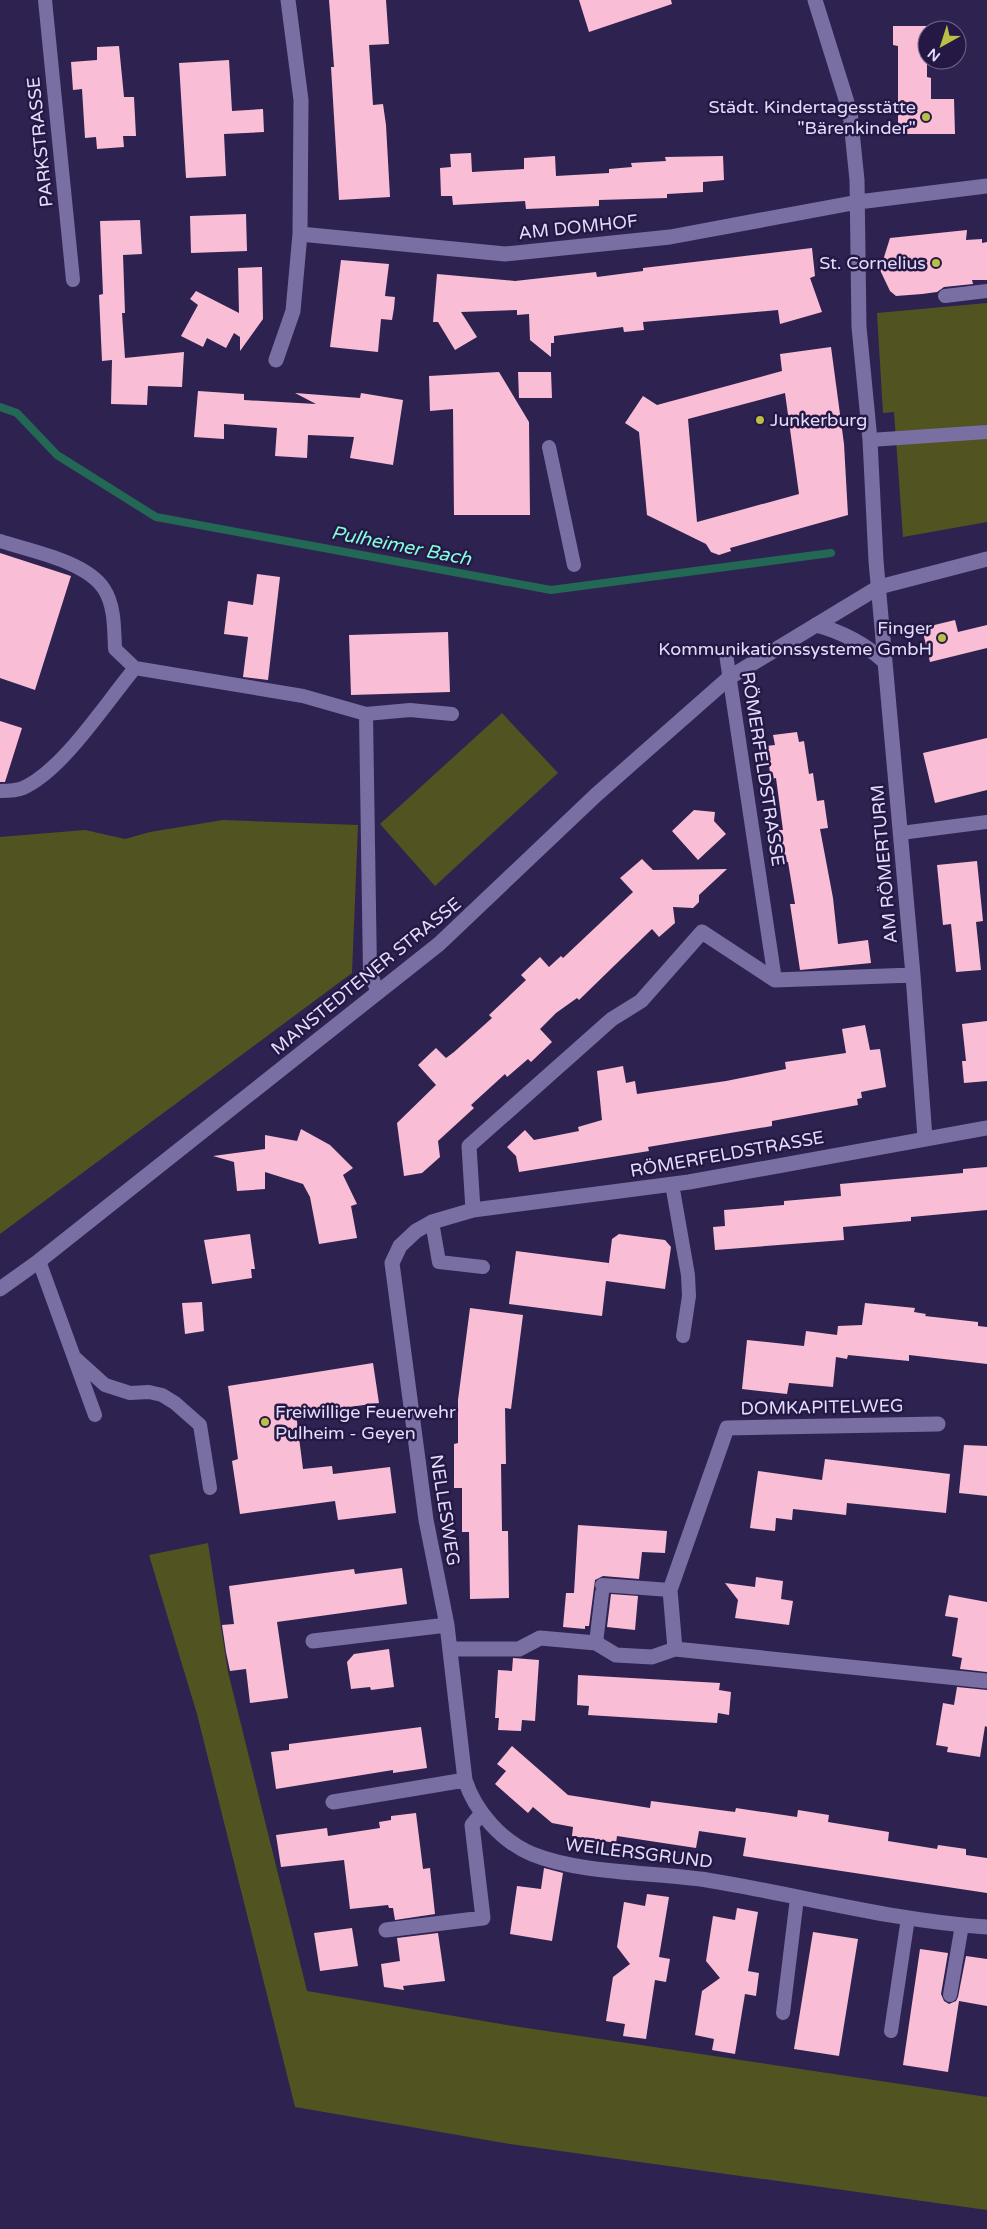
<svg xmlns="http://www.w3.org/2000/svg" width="987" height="2229" font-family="'Varela Round',sans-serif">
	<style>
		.green { fill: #515420 }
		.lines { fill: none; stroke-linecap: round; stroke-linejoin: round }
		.stream { stroke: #236755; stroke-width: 8 }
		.building { fill: #f9bed6; fill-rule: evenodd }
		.lane { stroke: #796fa3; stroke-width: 14 }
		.street { stroke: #796fa3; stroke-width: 15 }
		.secondary { stroke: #796fa3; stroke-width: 15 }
		.poi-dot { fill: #bac046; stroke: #251845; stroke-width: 2 }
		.labels { text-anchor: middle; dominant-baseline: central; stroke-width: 5; stroke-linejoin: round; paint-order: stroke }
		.poi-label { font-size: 18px; fill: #e2ddfb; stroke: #251845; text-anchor: end }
		.street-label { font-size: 18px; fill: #e2ddfb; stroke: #251845 }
		.water-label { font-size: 19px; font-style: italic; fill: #83ffdb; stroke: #251845 }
	</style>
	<rect width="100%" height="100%" fill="#2e2350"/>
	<path class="green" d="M 987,303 L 987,522 L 903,537 L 894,412 L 883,413 L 877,313 Z
		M 502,713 L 558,773 L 435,886 L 380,824 Z
		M 223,820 L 358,825 L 352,973 L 0,1234 L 0,837 L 85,830 L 125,839 L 150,832 Z
		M 208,1543 L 228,1672 L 307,1991 L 507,2025 L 987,2097 L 987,2210 L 510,2144 L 295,2107 L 197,1714 L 149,1555 Z"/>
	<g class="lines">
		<path class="stream" d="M 0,407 L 17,413 L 57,455 L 156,517 L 551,590 L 831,553"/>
	</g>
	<path class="building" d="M 329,0 L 386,0 L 389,44 L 369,45 L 373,105 L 383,104 L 386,125 L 390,197 L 339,200 L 331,67 L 334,67 Z
		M 579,0 L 671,0 L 672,4 L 589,32 Z
		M 893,26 L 927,26 L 927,77 L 931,78 L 931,99 L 954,99 L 955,134 L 898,134 L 898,46 L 893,45 Z
		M 119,46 L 124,97 L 134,97 L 136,136 L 123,136 L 124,147 L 97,149 L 96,137 L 85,138 L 82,89 L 73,90 L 71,62 L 97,60 L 97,47 Z
		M 229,60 L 232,111 L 263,109 L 264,132 L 224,134 L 226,176 L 186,178 L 179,63 Z
		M 471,153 L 472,172 L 524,169 L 524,158 L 555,156 L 556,176 L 609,173 L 609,169 L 632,167 L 631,163 L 666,161 L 665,157 L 723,156 L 724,180 L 703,182 L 703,192 L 667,194 L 667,198 L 599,200 L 599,206 L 526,209 L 525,201 L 453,205 L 452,196 L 441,196 L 440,168 L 451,167 L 450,154 Z
		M 246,214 L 247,251 L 191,253 L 190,216 Z
		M 140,220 L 142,254 L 123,255 L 125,313 L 122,313 L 125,358 L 184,352 L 182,387 L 148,386 L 147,405 L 111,404 L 112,360 L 102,361 L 99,295 L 103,294 L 100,221 Z
		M 967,230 L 966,240 L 982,239 L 982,243 L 987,242 L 987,280 L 972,280 L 973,284 L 944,287 L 937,292 L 922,294 L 896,296 L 890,291 L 880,270 L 890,238 Z
		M 812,248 L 815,276 L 810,278 L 822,312 L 780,324 L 778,310 L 643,322 L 644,330 L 624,332 L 623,327 L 554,336 L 554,343 L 551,343 L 551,357 L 530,340 L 529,314 L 517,315 L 517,310 L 461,312 L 477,337 L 455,350 L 438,322 L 433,322 L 437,274 L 515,281 L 596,272 L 597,277 L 643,271 L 643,268 Z
		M 341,260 L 389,264 L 385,296 L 395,297 L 394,308 L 392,320 L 381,319 L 378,352 L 330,347 Z
		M 262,267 L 263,319 L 240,351 L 240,337 L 234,333 L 226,348 L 207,338 L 203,347 L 181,336 L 198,305 L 190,299 L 196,291 L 239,313 L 238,268 Z
		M 831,347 L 844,444 L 848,515 L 730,548 L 731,551 L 719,555 L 711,552 L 706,544 L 647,515 L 639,432 L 625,423 L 643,396 L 657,405 L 782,371 L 780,354 ZM 785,393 L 799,494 L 697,522 L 688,419 Z
		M 499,372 L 529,422 L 530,515 L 454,515 L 453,409 L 430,411 L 429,376 Z
		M 518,372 L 551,372 L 552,398 L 519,398 Z
		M 198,391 L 244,394 L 244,400 L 316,404 L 295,393 L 360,398 L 361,393 L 403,400 L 393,465 L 350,458 L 354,437 L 308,435 L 307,458 L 275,456 L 277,428 L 224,424 L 224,439 L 194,437 Z
		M 0,553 L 71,576 L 35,690 L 0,678 Z
		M 257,574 L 280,577 L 268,680 L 243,677 L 248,637 L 224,634 L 228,601 L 253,605 Z
		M 955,620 L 958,632 L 987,625 L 987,648 L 930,662 L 922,628 Z
		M 448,632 L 450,692 L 351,695 L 349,635 Z
		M 0,721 L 22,728 L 5,782 L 0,782 Z
		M 797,732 L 799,742 L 804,741 L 809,774 L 813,773 L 817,801 L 824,800 L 828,828 L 820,829 L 833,898 L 838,944 L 868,940 L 871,963 L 800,970 L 790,904 L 795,904 L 788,862 L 784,862 L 779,830 L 783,830 L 776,778 L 771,779 L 766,746 L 775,745 L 773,735 Z
		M 987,738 L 987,790 L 935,803 L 923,753 Z
		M 694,810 L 715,812 L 714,821 L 726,834 L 698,860 L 672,831 Z
		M 642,859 L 653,870 L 727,869 L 699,895 L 699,902 L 693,908 L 673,907 L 675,923 L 659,937 L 652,929 L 579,1000 L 577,998 L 556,1013 L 540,1029 L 552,1042 L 531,1062 L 528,1059 L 507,1077 L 505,1074 L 471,1105 L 474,1108 L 438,1141 L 440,1157 L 422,1173 L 404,1176 L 397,1123 L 436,1085 L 418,1065 L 436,1048 L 446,1058 L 454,1052 L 492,1018 L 489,1015 L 526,980 L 521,975 L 540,957 L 549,967 L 561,956 L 563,958 L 633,892 L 620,878 Z
		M 977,861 L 983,921 L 976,922 L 981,970 L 956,972 L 951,924 L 943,925 L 937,865 Z
		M 987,1021 L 987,1081 L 964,1083 L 962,1061 L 966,1061 L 962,1024 Z
		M 865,1025 L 870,1050 L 880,1049 L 886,1087 L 861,1092 L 862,1098 L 857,1099 L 858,1105 L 772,1121 L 772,1126 L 648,1147 L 649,1151 L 519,1172 L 516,1156 L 507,1147 L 525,1130 L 534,1140 L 579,1131 L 578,1127 L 602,1120 L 597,1071 L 623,1066 L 626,1083 L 635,1081 L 637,1094 L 726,1081 L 786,1069 L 785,1062 L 846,1053 L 842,1029 Z
		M 301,1129 L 330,1145 L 353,1168 L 343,1175 L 357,1204 L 351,1206 L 357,1238 L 319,1244 L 310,1197 L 303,1184 L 265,1172 L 265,1189 L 237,1191 L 234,1162 L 213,1156 L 265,1149 L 265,1135 L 297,1141 Z
		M 987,1167 L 987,1210 L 911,1217 L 911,1221 L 843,1227 L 844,1240 L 715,1250 L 713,1227 L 725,1226 L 724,1210 L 784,1205 L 784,1201 L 841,1196 L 840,1184 L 963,1173 L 963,1169 Z
		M 250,1234 L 255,1269 L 251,1269 L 252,1278 L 212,1284 L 204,1240 Z
		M 619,1234 L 665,1240 L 671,1247 L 665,1289 L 606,1281 L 602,1316 L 509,1304 L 516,1251 L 609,1263 L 608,1270 L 612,1239 Z
		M 202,1302 L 204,1331 L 185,1334 L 182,1303 Z
		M 865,1303 L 915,1308 L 914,1312 L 926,1314 L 925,1316 L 978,1322 L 978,1326 L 987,1327 L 987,1364 L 909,1355 L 909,1361 L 848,1355 L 847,1359 L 836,1357 L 833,1387 L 789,1383 L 787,1394 L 742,1389 L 747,1340 L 804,1346 L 806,1331 L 837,1335 L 838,1326 L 862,1325 Z
		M 470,1308 L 523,1315 L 511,1409 L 505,1408 L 506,1464 L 501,1464 L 502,1531 L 508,1531 L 509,1598 L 470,1599 L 469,1532 L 462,1532 L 462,1488 L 454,1488 L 454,1444 L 458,1443 L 458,1400 Z
		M 373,1363 L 379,1403 L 296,1414 L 303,1469 L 332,1466 L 333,1474 L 390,1467 L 396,1513 L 338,1520 L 335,1501 L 240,1514 L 232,1461 L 238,1459 L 228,1386 Z
		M 964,1445 L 987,1446 L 987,1496 L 959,1493 Z
		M 825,1459 L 950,1474 L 946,1513 L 847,1503 L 846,1515 L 793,1509 L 792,1520 L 776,1518 L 775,1531 L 750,1528 L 758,1471 L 822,1480 Z
		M 578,1525 L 667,1531 L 665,1553 L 642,1552 L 639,1579 L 603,1576 L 595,1580 L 589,1626 L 585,1626 L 585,1629 L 563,1627 L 566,1593 L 574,1593 Z
		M 402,1568 L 407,1604 L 277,1622 L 288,1698 L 250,1703 L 246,1669 L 230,1671 L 226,1652 L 222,1625 L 234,1624 L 229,1586 L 354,1569 L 355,1574 Z
		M 756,1577 L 783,1581 L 781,1599 L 793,1601 L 789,1625 L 735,1618 L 738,1600 L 725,1583 L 755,1587 Z
		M 611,1594 L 638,1596 L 635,1630 L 607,1627 Z
		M 949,1595 L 987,1602 L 987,1672 L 960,1669 L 962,1658 L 952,1656 L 958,1618 L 945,1616 Z
		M 389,1649 L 394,1687 L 371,1690 L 370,1687 L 351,1689 L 347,1662 L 354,1654 Z
		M 513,1658 L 539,1660 L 535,1721 L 522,1720 L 521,1731 L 498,1730 L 499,1718 L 495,1718 L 498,1670 L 512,1671 Z
		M 578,1675 L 720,1683 L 719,1690 L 731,1692 L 729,1715 L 718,1713 L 717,1723 L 588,1715 L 589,1706 L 577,1705 Z
		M 957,1687 L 987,1690 L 987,1727 L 985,1726 L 980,1757 L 947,1752 L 948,1747 L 936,1745 L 943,1703 L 954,1705 Z
		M 421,1727 L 427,1768 L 393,1773 L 393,1770 L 276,1789 L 271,1752 L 289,1750 L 289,1744 Z
		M 512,1746 L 568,1795 L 650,1808 L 651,1801 L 735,1812 L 736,1808 L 797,1817 L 798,1810 L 829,1815 L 828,1822 L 889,1832 L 888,1841 L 937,1849 L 938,1845 L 966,1849 L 966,1855 L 987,1858 L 987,1893 L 743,1856 L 746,1838 L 699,1831 L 696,1848 L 617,1836 L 616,1843 L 572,1836 L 573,1827 L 552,1823 L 533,1807 L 528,1813 L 495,1784 L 506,1771 L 497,1764 Z
		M 416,1813 L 423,1869 L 430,1868 L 435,1914 L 395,1920 L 393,1908 L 389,1908 L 388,1905 L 350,1909 L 344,1860 L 281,1867 L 276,1835 L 327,1828 L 328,1836 L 380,1828 L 379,1822 L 391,1820 L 391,1816 Z
		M 544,1868 L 563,1873 L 552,1941 L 510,1934 L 517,1886 L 541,1889 Z
		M 647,1894 L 669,1897 L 659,1957 L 670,1959 L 666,1982 L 655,1980 L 646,2039 L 623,2036 L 625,2024 L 606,2021 L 613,1977 L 630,1964 L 617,1947 L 624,1902 L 645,1906 Z
		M 737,1908 L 758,1912 L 748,1971 L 759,1973 L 756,1996 L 745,1994 L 735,2054 L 712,2050 L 714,2039 L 695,2035 L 702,1991 L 720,1978 L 706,1961 L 713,1916 L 735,1920 Z
		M 352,1928 L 358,1966 L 320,1971 L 314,1933 Z
		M 813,1932 L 858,1939 L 839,2056 L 794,2049 Z
		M 438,1933 L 445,1981 L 403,1986 L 404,1990 L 384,1987 L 381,1964 L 400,1961 L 397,1938 Z
		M 920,1949 L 948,1953 L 941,1994 L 944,2001 L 949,2004 L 956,2001 L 958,1997 L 966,1956 L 987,1959 L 987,2006 L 959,2001 L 948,2072 L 903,2065 Z"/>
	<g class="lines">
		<path class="lane" d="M 45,0 L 73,280
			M 945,296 L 987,291
			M 870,440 L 987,432
			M 549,447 L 574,565
			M 0,541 C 30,551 86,561 104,589 C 115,606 114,629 115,649 L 135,668 L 303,696 L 366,714 L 410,710 L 452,714
			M 726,654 L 775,980
			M 366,714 L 370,972 L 378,993
			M 0,791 C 7,791 16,791 23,788 C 63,770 105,704 135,668
			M 901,833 L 987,822
			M 672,1184 L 688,1275 L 689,1296 L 683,1336
			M 432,1222 L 439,1262 L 483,1267
			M 39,1261 L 95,1415
			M 74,1357 L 105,1385 L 130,1393 L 149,1392 L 162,1395 L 175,1403 L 200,1425 L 210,1488
			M 602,1585 L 670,1590
			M 596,1643 L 602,1593
			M 950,1995 L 962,1925
			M 783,2013 L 797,1898
			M 891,2031 L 908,1918"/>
		<path class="street" d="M 815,0 L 850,112 L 857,180 L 859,327 L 870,440 L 876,561 L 913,975 L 925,1138
			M 300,234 L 505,254 L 670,237 L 858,202 L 987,186
			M 276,360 L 293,311 L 300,234 L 301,100 L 288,0
			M 816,625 C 843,632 865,644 885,662
			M 987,1128 L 689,1182 L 473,1210 L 432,1222 L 416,1231 L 400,1246 L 392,1263 L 426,1520 L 447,1625 L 465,1780 C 475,1811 501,1841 532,1854 C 581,1874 653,1872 707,1880 C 800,1895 892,1921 987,1927
			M 473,1210 L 469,1146 L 612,1019 L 641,1001 L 702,932 L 775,980 L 913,975
			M 313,1641 L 447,1625
			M 450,1649 L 519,1649 L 540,1638 L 596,1643 L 616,1655 L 652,1657 L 675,1649 L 987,1681
			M 675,1649 L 670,1590 L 727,1428 L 938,1424
			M 333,1802 L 465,1780
			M 386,1930 L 483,1918 L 472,1825 L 482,1813"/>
		<path class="secondary" d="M 0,1289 L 39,1261 L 439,944 L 596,795 L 730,677 L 879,587 L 987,559"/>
	</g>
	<g class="poi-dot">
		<circle cx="926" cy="117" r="5"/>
		<circle cx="936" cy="263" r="5"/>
		<circle cx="760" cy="420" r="5"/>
		<circle cx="942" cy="638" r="5"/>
		<circle cx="265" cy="1422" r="5"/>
	</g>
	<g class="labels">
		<g class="poi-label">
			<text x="916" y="107">Städt. Kindertagesstätte<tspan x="916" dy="21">"Bärenkinder"</tspan></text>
			<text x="926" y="263">St. Cornelius</text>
			<text x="770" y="420" text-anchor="start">Junkerburg</text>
			<text x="932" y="628">Finger<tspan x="932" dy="21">Kommunikationssysteme GmbH</tspan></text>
			<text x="275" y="1412" text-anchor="start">Freiwillige Feuerwehr<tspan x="275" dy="21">Pulheim - Geyen</tspan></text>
		</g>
		<g class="street-label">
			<text transform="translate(40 142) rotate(-96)">PARKSTRASSE</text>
			<text transform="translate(578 227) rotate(-6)">AM DOMHOF</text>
			<text transform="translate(763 769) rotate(81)">RÖMERFELDSTRASSE</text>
			<text transform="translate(884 864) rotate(-95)">AM RÖMERTURM</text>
			<text transform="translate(366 976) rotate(-39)">MANSTEDTENER STRASSE</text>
			<text transform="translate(727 1154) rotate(-10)">RÖMERFELDSTRASSE</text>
			<text transform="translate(822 1407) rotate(-1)">DOMKAPITELWEG</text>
			<text transform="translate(445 1510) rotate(81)">NELLESWEG</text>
			<text transform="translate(639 1853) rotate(7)">WEILERSGRUND</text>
		</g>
		<g class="water-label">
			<text transform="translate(401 546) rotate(11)">Pulheimer Bach</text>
		</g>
	</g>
	<g transform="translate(942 45) rotate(219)"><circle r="24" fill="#251845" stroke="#71678e"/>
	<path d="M0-4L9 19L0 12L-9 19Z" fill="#bac046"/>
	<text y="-8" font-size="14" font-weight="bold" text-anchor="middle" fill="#e2ddfb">N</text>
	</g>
</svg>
